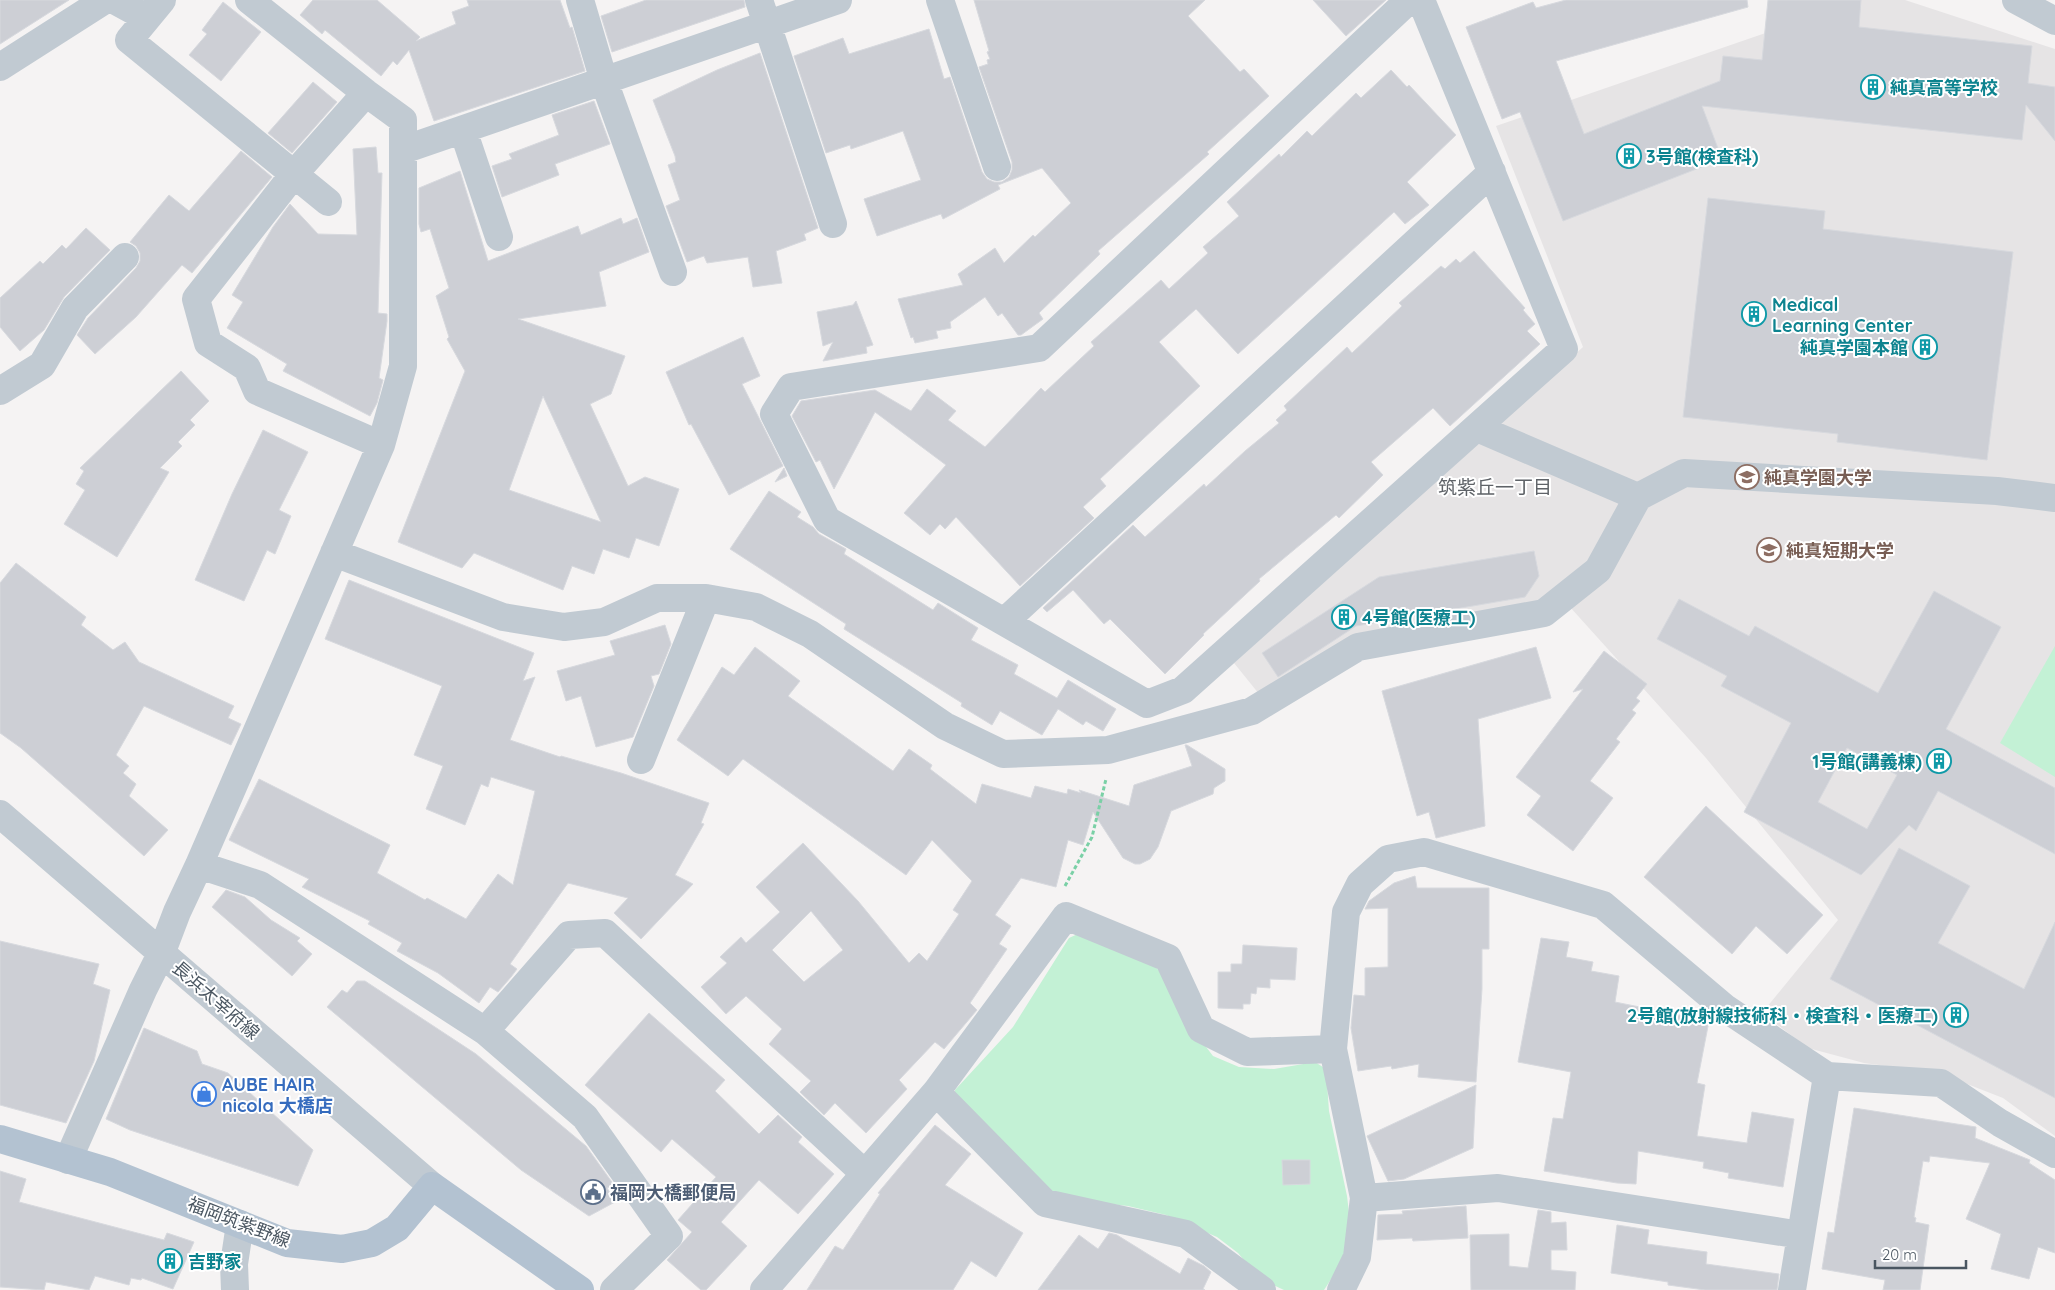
<svg xmlns="http://www.w3.org/2000/svg" width="2055" height="1290" font-family="Quicksand,'Noto Sans JP',sans-serif">
	<style>
		.education { fill: #e6e4e5 }
		.green { fill: #c3f1d5 }
		.building { fill: #cdcfd5; stroke: #d7d9de; fill-rule: evenodd }
		.lines { fill: none; stroke-linecap: round; stroke-linejoin: round }
		.path { stroke: #7ad0a6; stroke-width: 3; stroke-dasharray: 4 2.5; stroke-linecap: butt }
		.minor { stroke: #c1cad2; stroke-width: 28 }
		.major { stroke: #b3c2d1; stroke-width: 28 }
		.labels { text-anchor: middle; dominant-baseline: central; stroke-width: 4; stroke-linejoin: round; paint-order: stroke }
		.culture-label { font-size: 18px; font-weight: bold; fill: #0d838f; stroke: #fff; text-anchor: start }
		.education-label { font-size: 18px; font-weight: bold; fill: #785e54; stroke: #fff; text-anchor: start }
		.street-label { font-size: 18px; fill: #4a5661; stroke: #fff }
		.shop-label { font-size: 18px; font-weight: bold; fill: #366cbe; stroke: #fff; text-anchor: start }
		.service-label { font-size: 18px; font-weight: bold; fill: #4e5e75; stroke: #fff; text-anchor: start }
		.neighbourhood-label { font-size: 19px; fill: #5f6368; stroke: #fff }
	</style>
	<rect width="100%" height="100%" fill="#f5f3f3"/>
	<path class="education" d="M 1861,0 L 1905,0 L 2055,49 L 2055,1136 L 2003,1098 L 1939,1073 L 1864,1063 L 1808,1048 L 1762,1013 L 1838,920 L 1706,758 L 1570,607 L 1372,650 L 1272,710 L 1234,663 L 1583,347 L 1496,126 Z"/>
	<path class="green" d="M 2055,646 L 2055,777 L 2000,743 Z
		M 1082,932 L 1149,961 L 1169,980 L 1194,1031 L 1213,1056 L 1239,1067 L 1274,1069 L 1315,1062 L 1326,1069 L 1329,1111 L 1347,1196 L 1351,1229 L 1341,1264 L 1324,1290 L 1284,1290 L 1260,1279 L 1238,1253 L 1217,1237 L 1166,1215 L 1128,1206 L 1072,1200 L 1041,1186 L 955,1104 L 955,1090 L 1013,1027 L 1069,938 Z"/>
	<path class="building" d="M 0,0 L 69,0 L 0,44 Z
		M 313,0 L 377,0 L 420,37 L 416,41 L 456,24 L 452,12 L 469,6 L 467,0 L 560,0 L 570,28 L 572,27 L 585,71 L 434,121 L 409,50 L 397,65 L 393,61 L 381,76 L 325,30 L 322,34 L 300,15 Z
		M 646,0 L 744,0 L 745,7 L 612,52 L 601,16 Z
		M 974,0 L 1205,0 L 1188,16 L 1240,72 L 1244,69 L 1269,96 L 1207,152 L 1209,154 L 1098,251 L 1100,254 L 1039,313 L 1043,319 L 1021,335 L 1018,335 L 1002,313 L 998,316 L 985,297 L 950,322 L 951,328 L 936,331 L 938,338 L 915,343 L 913,337 L 911,338 L 898,299 L 963,285 L 958,274 L 995,248 L 1004,263 L 1033,235 L 1035,237 L 1071,203 L 1042,168 L 998,185 L 1000,189 L 943,219 L 941,214 L 877,236 L 864,199 L 921,180 L 903,131 L 851,149 L 850,145 L 826,153 L 794,56 L 843,38 L 849,54 L 929,29 L 944,79 L 950,77 L 982,172 L 987,179 L 994,182 L 1002,182 L 1009,177 L 1012,170 L 1012,162 L 979,67 L 988,64 L 987,60 L 990,59 L 987,52 L 989,51 Z
		M 1313,0 L 1386,0 L 1346,36 Z
		M 1566,0 L 1747,0 L 1748,7 L 1556,61 L 1584,134 L 1720,81 L 1723,56 L 1762,60 L 1768,0 L 1861,0 L 1859,27 L 2032,46 L 2028,83 L 2055,87 L 2055,141 L 2026,105 L 2022,140 L 1702,106 L 1722,159 L 1563,221 L 1520,112 L 1502,119 L 1466,27 L 1533,2 L 1536,8 Z
		M 223,2 L 261,32 L 221,81 L 189,55 L 207,34 L 202,30 Z
		M 760,53 L 818,228 L 804,234 L 806,240 L 776,251 L 782,283 L 753,287 L 748,257 L 707,263 L 704,256 L 687,262 L 666,206 L 680,200 L 668,165 L 676,162 L 675,156 L 653,100 L 717,70 Z
		M 1391,70 L 1407,87 L 1409,85 L 1456,135 L 1407,182 L 1429,205 L 1405,224 L 1394,212 L 1238,354 L 1196,309 L 1159,342 L 1200,386 L 1100,479 L 1106,486 L 1083,507 L 1094,518 L 1020,586 L 956,517 L 945,529 L 940,524 L 930,535 L 904,513 L 946,465 L 875,412 L 834,489 L 820,460 L 816,462 L 792,416 L 801,401 L 875,390 L 911,411 L 927,389 L 956,411 L 948,420 L 985,447 L 1041,388 L 1045,392 L 1094,346 L 1091,342 L 1161,280 L 1169,289 L 1208,253 L 1203,247 L 1239,216 L 1227,202 L 1279,154 L 1281,157 L 1307,131 L 1312,136 L 1356,93 L 1361,98 Z
		M 313,82 L 337,102 L 292,153 L 268,133 Z
		M 594,101 L 610,144 L 555,164 L 559,175 L 502,197 L 492,166 L 512,159 L 509,154 L 559,135 L 552,115 Z
		M 376,147 L 378,173 L 382,173 L 378,313 L 387,314 L 387,321 L 379,378 L 383,380 L 377,403 L 370,416 L 283,371 L 287,364 L 227,328 L 243,302 L 232,295 L 273,227 L 290,204 L 318,234 L 357,235 L 353,149 Z
		M 241,151 L 272,177 L 192,273 L 182,265 L 136,317 L 95,354 L 77,335 L 88,318 L 136,268 L 140,261 L 140,253 L 136,246 L 130,242 L 169,195 L 189,211 Z
		M 460,171 L 488,261 L 578,226 L 581,235 L 621,218 L 623,224 L 637,218 L 649,252 L 599,272 L 606,306 L 518,319 L 625,356 L 611,394 L 590,404 L 628,486 L 645,477 L 679,489 L 659,546 L 636,538 L 629,558 L 603,549 L 594,574 L 572,566 L 563,590 L 474,553 L 462,568 L 398,542 L 465,371 L 447,339 L 449,337 L 436,296 L 449,288 L 430,229 L 421,232 L 419,224 L 419,188 ZM 543,396 L 601,522 L 509,490 Z
		M 1708,198 L 1825,211 L 1823,229 L 2013,252 L 1987,460 L 1837,442 L 1838,434 L 1683,417 Z
		M 86,228 L 110,250 L 64,297 L 44,330 L 20,351 L 0,327 L 0,298 L 40,261 L 43,264 L 62,245 L 66,249 Z
		M 1474,251 L 1525,308 L 1523,310 L 1535,324 L 1527,331 L 1540,344 L 1450,426 L 1433,408 L 1371,462 L 1383,475 L 1339,518 L 1336,515 L 1259,579 L 1260,581 L 1203,634 L 1204,635 L 1165,674 L 1110,619 L 1104,624 L 1073,590 L 1047,612 L 1043,608 L 1133,525 L 1145,537 L 1204,484 L 1206,487 L 1245,451 L 1279,423 L 1276,420 L 1287,410 L 1284,406 L 1347,347 L 1352,353 L 1402,306 L 1399,303 L 1441,266 L 1445,269 L 1456,259 L 1460,263 Z
		M 856,301 L 873,345 L 866,347 L 867,353 L 823,361 L 833,342 L 823,346 L 817,312 L 853,305 Z
		M 743,337 L 760,376 L 742,384 L 783,466 L 729,495 L 691,424 L 689,425 L 666,372 Z
		M 181,371 L 209,401 L 190,420 L 195,425 L 178,442 L 182,446 L 160,468 L 169,472 L 117,557 L 64,524 L 85,490 L 76,484 L 84,471 L 80,468 Z
		M 263,430 L 308,452 L 279,510 L 291,516 L 275,554 L 267,550 L 244,601 L 195,580 L 232,494 Z
		M 784,468 L 787,476 L 775,482 Z
		M 769,491 L 801,512 L 797,517 L 813,527 L 819,534 L 846,549 L 844,554 L 933,610 L 938,603 L 978,628 L 971,640 L 1018,665 L 1014,674 L 1057,698 L 1068,680 L 1116,709 L 1103,731 L 1086,721 L 1083,725 L 1058,709 L 1042,735 L 1000,711 L 992,725 L 961,706 L 962,703 L 844,629 L 846,624 L 730,549 Z
		M 1534,551 L 1539,576 L 1525,597 L 1356,626 L 1278,677 L 1262,653 L 1379,577 Z
		M 16,563 L 86,617 L 81,625 L 113,650 L 125,642 L 139,662 L 234,706 L 228,718 L 241,724 L 231,745 L 144,706 L 116,755 L 129,766 L 123,773 L 136,784 L 129,796 L 168,830 L 144,856 L 21,748 L 0,733 L 0,583 Z
		M 349,580 L 534,653 L 523,681 L 535,677 L 510,740 L 560,757 L 561,756 L 621,773 L 709,803 L 701,823 L 704,824 L 675,875 L 693,884 L 641,939 L 614,913 L 628,898 L 568,883 L 510,964 L 517,969 L 511,977 L 498,992 L 490,987 L 479,1003 L 438,973 L 397,951 L 402,943 L 368,924 L 370,921 L 302,887 L 309,879 L 229,840 L 259,779 L 390,845 L 377,873 L 425,900 L 427,898 L 466,919 L 498,874 L 513,885 L 535,791 L 491,777 L 488,787 L 481,784 L 465,825 L 426,809 L 443,766 L 414,755 L 442,686 L 325,639 Z
		M 1934,591 L 2001,627 L 1946,729 L 2055,788 L 2055,854 L 1938,791 L 1916,831 L 1909,825 L 1861,875 L 1744,812 L 1791,723 L 1721,686 L 1727,676 L 1657,639 L 1679,599 L 1749,636 L 1755,626 L 1878,693 ZM 1847,748 L 1897,775 L 1867,829 L 1818,802 Z
		M 665,625 L 671,644 L 659,674 L 651,676 L 654,686 L 633,737 L 596,747 L 581,696 L 566,701 L 557,671 L 615,655 L 610,641 Z
		M 755,647 L 800,681 L 788,696 L 893,771 L 909,749 L 932,765 L 930,769 L 976,804 L 982,784 L 1031,798 L 1035,786 L 1067,794 L 1068,789 L 1081,793 L 1079,790 L 1129,806 L 1134,785 L 1192,766 L 1185,745 L 1187,745 L 1225,769 L 1225,781 L 1214,788 L 1213,794 L 1171,811 L 1158,847 L 1150,859 L 1140,864 L 1135,864 L 1123,858 L 1093,812 L 1083,845 L 1068,840 L 1056,887 L 1021,878 L 995,915 L 1011,926 L 999,944 L 1007,949 L 970,1003 L 977,1010 L 944,1049 L 935,1042 L 899,1080 L 907,1089 L 866,1133 L 835,1103 L 824,1115 L 800,1092 L 811,1081 L 769,1044 L 782,1029 L 746,996 L 726,1014 L 701,987 L 727,963 L 720,957 L 741,937 L 746,943 L 780,912 L 756,887 L 803,843 L 858,901 L 909,963 L 919,953 L 927,961 L 959,914 L 953,910 L 972,881 L 932,840 L 906,875 L 743,759 L 728,776 L 677,740 L 722,667 L 734,675 ZM 811,911 L 843,950 L 804,982 L 772,950 Z
		M 1536,647 L 1551,698 L 1478,719 L 1485,826 L 1436,838 L 1429,812 L 1417,816 L 1382,691 Z
		M 1604,651 L 1647,684 L 1636,698 L 1640,701 L 1632,710 L 1636,713 L 1616,739 L 1620,742 L 1590,781 L 1613,798 L 1573,851 L 1527,815 L 1541,796 L 1516,777 L 1583,689 L 1573,692 Z
		M 1706,806 L 1823,915 L 1787,954 L 1756,926 L 1732,954 L 1644,877 Z
		M 1899,848 L 1970,886 L 1938,943 L 2024,989 L 2055,922 L 2055,1098 L 1830,979 Z
		M 1415,876 L 1417,888 L 1489,888 L 1489,949 L 1482,949 L 1482,989 L 1476,1082 L 1418,1077 L 1419,1064 L 1392,1069 L 1391,1066 L 1358,1071 L 1351,1028 L 1354,995 L 1365,996 L 1365,968 L 1388,967 L 1388,908 L 1365,909 L 1369,901 L 1394,883 Z
		M 226,890 L 245,897 L 271,920 L 300,938 L 297,941 L 312,954 L 292,976 L 212,907 Z
		M 1541,938 L 1569,942 L 1566,957 L 1593,962 L 1591,971 L 1619,976 L 1615,1002 L 1709,1021 L 1697,1083 L 1705,1085 L 1697,1136 L 1747,1143 L 1752,1112 L 1794,1119 L 1783,1187 L 1728,1178 L 1729,1173 L 1703,1168 L 1704,1162 L 1638,1151 L 1636,1184 L 1617,1183 L 1544,1171 L 1553,1118 L 1563,1119 L 1571,1072 L 1518,1062 Z
		M 0,941 L 99,964 L 93,984 L 110,990 L 94,1061 L 66,1123 L 0,1105 Z
		M 1243,945 L 1297,948 L 1295,980 L 1270,979 L 1270,988 L 1257,987 L 1256,994 L 1251,993 L 1250,1004 L 1243,1004 L 1243,1009 L 1218,1008 L 1218,972 L 1231,972 L 1231,964 L 1242,964 Z
		M 357,981 L 365,981 L 476,1054 L 586,1146 L 614,1185 L 607,1188 L 615,1202 L 589,1216 L 521,1170 L 327,1007 L 342,990 L 347,993 Z
		M 649,1013 L 725,1080 L 715,1091 L 759,1134 L 778,1115 L 802,1137 L 798,1142 L 834,1174 L 798,1214 L 759,1180 L 721,1222 L 747,1246 L 706,1290 L 701,1290 L 667,1260 L 692,1232 L 678,1220 L 716,1177 L 672,1139 L 661,1152 L 585,1085 Z
		M 144,1028 L 197,1051 L 202,1064 L 228,1073 L 313,1150 L 298,1186 L 130,1130 L 106,1119 Z
		M 1476,1085 L 1473,1148 L 1404,1179 L 1388,1181 L 1367,1136 Z
		M 1854,1108 L 1976,1127 L 1975,1138 L 2030,1160 L 2029,1163 L 2055,1180 L 2055,1253 L 2038,1247 L 2029,1279 L 1991,1269 L 2001,1234 L 1966,1219 L 1990,1163 L 1930,1156 L 1929,1162 L 1923,1161 L 1914,1217 L 1916,1218 L 1915,1222 L 1929,1225 L 1920,1290 L 1883,1290 L 1885,1280 L 1822,1269 L 1828,1232 L 1834,1233 Z
		M 935,1125 L 971,1154 L 945,1185 L 1023,1233 L 996,1277 L 971,1261 L 953,1290 L 807,1290 L 835,1246 L 843,1250 L 880,1194 L 878,1193 Z
		M 1282,1160 L 1310,1160 L 1310,1184 L 1283,1185 Z
		M 0,1171 L 26,1179 L 19,1202 L 164,1240 L 167,1233 L 194,1242 L 173,1289 L 142,1278 L 141,1280 L 131,1278 L 129,1285 L 95,1276 L 89,1290 L 46,1282 L 44,1290 L 0,1287 Z
		M 1466,1206 L 1468,1238 L 1413,1241 L 1412,1238 L 1377,1240 L 1378,1215 L 1403,1214 L 1402,1211 Z
		M 1538,1210 L 1551,1212 L 1551,1223 L 1566,1222 L 1567,1250 L 1551,1250 L 1551,1270 L 1576,1272 L 1575,1290 L 1471,1290 L 1470,1235 L 1509,1234 L 1509,1266 L 1528,1268 Z
		M 1617,1225 L 1649,1230 L 1647,1244 L 1707,1252 L 1706,1264 L 1779,1274 L 1777,1290 L 1705,1290 L 1668,1285 L 1668,1282 L 1611,1273 Z
		M 1109,1233 L 1117,1235 L 1180,1274 L 1188,1258 L 1204,1266 L 1211,1272 L 1203,1289 L 1205,1290 L 1038,1290 L 1079,1235 L 1098,1249 Z"/>
	<g class="lines">
		<path class="path" d="M 1065,886 L 1092,837 L 1106,779"/>
		<path class="minor" d="M 114,0 L 147,18
			M 162,0 L 129,40 L 328,202
			M 249,0 L 366,93 L 403,120 L 403,150
			M 580,0 L 604,81 L 673,272
			M 759,0 L 833,224
			M 940,0 L 997,167
			M 1409,0 L 1039,348 L 791,387 L 774,414 L 827,520 L 1147,704 L 1183,690 L 1564,349 L 1421,0
			M 2016,0 L 2055,21
			M 0,67 L 105,0
			M 366,93 L 294,174 L 196,299 L 208,343 L 247,368 L 257,391 L 381,445
			M 463,130 L 499,237
			M 0,391 L 42,365 L 75,308 L 125,257
			M 1477,428 L 1638,497 L 1684,473 L 1997,491 L 2055,498
			M 334,553 L 503,617 L 564,627 L 604,622 L 657,598 L 706,598 L 756,607 L 810,634 L 945,726 L 1003,754 L 1108,750 L 1252,711 L 1358,647 L 1544,613 L 1598,570 L 1638,497
			M 1005,621 L 1492,172
			M 641,760 L 706,598
			M 0,814 L 432,1186
			M 199,865 L 260,885 L 485,1031 L 585,1117 L 669,1236 L 614,1290
			M 485,1031 L 569,935 L 605,933 L 864,1173
			M 1333,1049 L 1364,1198 L 1357,1257 L 1341,1290
			M 936,1092 L 1045,1203 L 1186,1234 L 1262,1290
			M 68,1160 L 143,990 L 161,954 L 177,912 L 199,865 L 381,445 L 403,366 L 403,150 L 838,0
			M 1364,1198 L 1498,1188 L 1801,1235
			M 235,1290 L 234,1264 L 240,1224
			M 764,1290 L 936,1092 L 1066,916 L 1168,958 L 1201,1029 L 1247,1052 L 1333,1049 L 1346,912 L 1360,884 L 1388,859 L 1424,852 L 1603,905 L 1725,1008 L 1827,1076 L 1941,1083 L 2000,1123 L 2055,1154
			M 1792,1290 L 1827,1076"/>
		<path class="major" d="M 0,1139 L 110,1172 L 287,1243 L 342,1249 L 372,1243 L 397,1228 L 432,1186 L 580,1290"/>
	</g>
	<defs>
		<symbol id="building-ring" viewBox="-11 -11 22 22"><circle r="9.5" fill="#fff" stroke="#0f9aa8" stroke-width="1.5"/><path d="M-4-6H4V6H1V3H-1V6H-4ZM-2.5-4.3h1.7v1.8h-1.7ZM.8-4.3h1.7v1.8H.8ZM-2.5-1h1.7V.8h-1.7ZM.8-1h1.7V.8H.8Z" fill="#0f9aa8"/></symbol>
		<symbol id="university-ring" viewBox="-11 -11 22 22"><circle r="9.5" fill="#fff" stroke="#8d6e63" stroke-width="1.5"/><path d="M0-5L7-2L0 1L-7-2ZM-4 1L0 2.5L4 1V4Q0 6-4 4Z" fill="#8d6e63"/></symbol>
		<symbol id="shop-ring" viewBox="-11 -11 22 22"><circle r="9.5" fill="#fff" stroke="#3f7fe0" stroke-width="1.5"/><path d="M-5-2.5h2.3a2.7 3.5 0 0 1 5.4 0H5L5.5 6h-11ZM-1.5-2.5h3a1.5 2.3 0 0 0-3 0Z" fill="#3f7fe0"/></symbol>
		<symbol id="civic-ring" viewBox="-11 -11 22 22"><circle r="9.5" fill="#fff" stroke="#5c6f8a" stroke-width="1.5"/><path d="M-.6-6.5H3V-4.5H.6V-3L4-1V1h2V6H-6V1h2V-1L-.6-3ZM-1.2 2.5V6h2.4V2.5Z" fill="#5c6f8a"/></symbol>
	</defs>
	<g fill-rule="evenodd">
		<use href="#building-ring" x="1859" y="73" width="28" height="28"/>
		<use href="#building-ring" x="1615" y="142" width="28" height="28"/>
		<use href="#building-ring" x="1740" y="300" width="28" height="28"/>
		<use href="#building-ring" x="1911" y="333" width="28" height="28"/>
		<use href="#university-ring" x="1733" y="463" width="28" height="28"/>
		<use href="#university-ring" x="1755" y="536" width="28" height="28"/>
		<use href="#building-ring" x="1330" y="603" width="28" height="28"/>
		<use href="#building-ring" x="1925" y="747" width="28" height="28"/>
		<use href="#building-ring" x="1942" y="1001" width="28" height="28"/>
		<use href="#shop-ring" x="190" y="1080" width="28" height="28"/>
		<use href="#civic-ring" x="579" y="1178" width="28" height="28"/>
		<use href="#building-ring" x="156" y="1247" width="28" height="28"/>
	</g>
	<g class="labels">
		<g class="culture-label">
			<text x="1890" y="87">純真高等学校</text>
			<text x="1646" y="156">3号館(検査科)</text>
			<text x="1772" y="304">Medical<tspan x="1772" dy="21">Learning Center</tspan></text>
			<text x="1908" y="347" text-anchor="end">純真学園本館</text>
			<text x="1362" y="617">4号館(医療工)</text>
			<text x="1922" y="761" text-anchor="end">1号館(講義棟)</text>
			<text x="1938" y="1015" text-anchor="end">2号館(放射線技術科・検査科・医療工)</text>
			<text x="188" y="1261">吉野家</text>
		</g>
		<g class="education-label">
			<text x="1764" y="477">純真学園大学</text>
			<text x="1786" y="550">純真短期大学</text>
		</g>
		<g class="street-label">
			<text transform="translate(216 1000) rotate(41)">長浜太宰府線</text>
			<text transform="translate(239 1222) rotate(21)">福岡筑紫野線</text>
		</g>
		<g class="shop-label">
			<text x="222" y="1084">AUBE HAIR<tspan x="222" dy="21">nicola 大橋店</tspan></text>
		</g>
		<g class="service-label">
			<text x="610" y="1192">福岡大橋郵便局</text>
		</g>
		<g class="neighbourhood-label">
			<text x="1495" y="487">筑紫丘一丁目</text>
		</g>
	</g>
	<path d="M1875 1260v8h91v-8" fill="none" stroke="#4a5661" stroke-width="2.5"/>
	<text x="1882" y="1260" font-size="15" fill="#4a5661" stroke="#ffffff" stroke-width="4" paint-order="stroke">20 m</text>
</svg>
